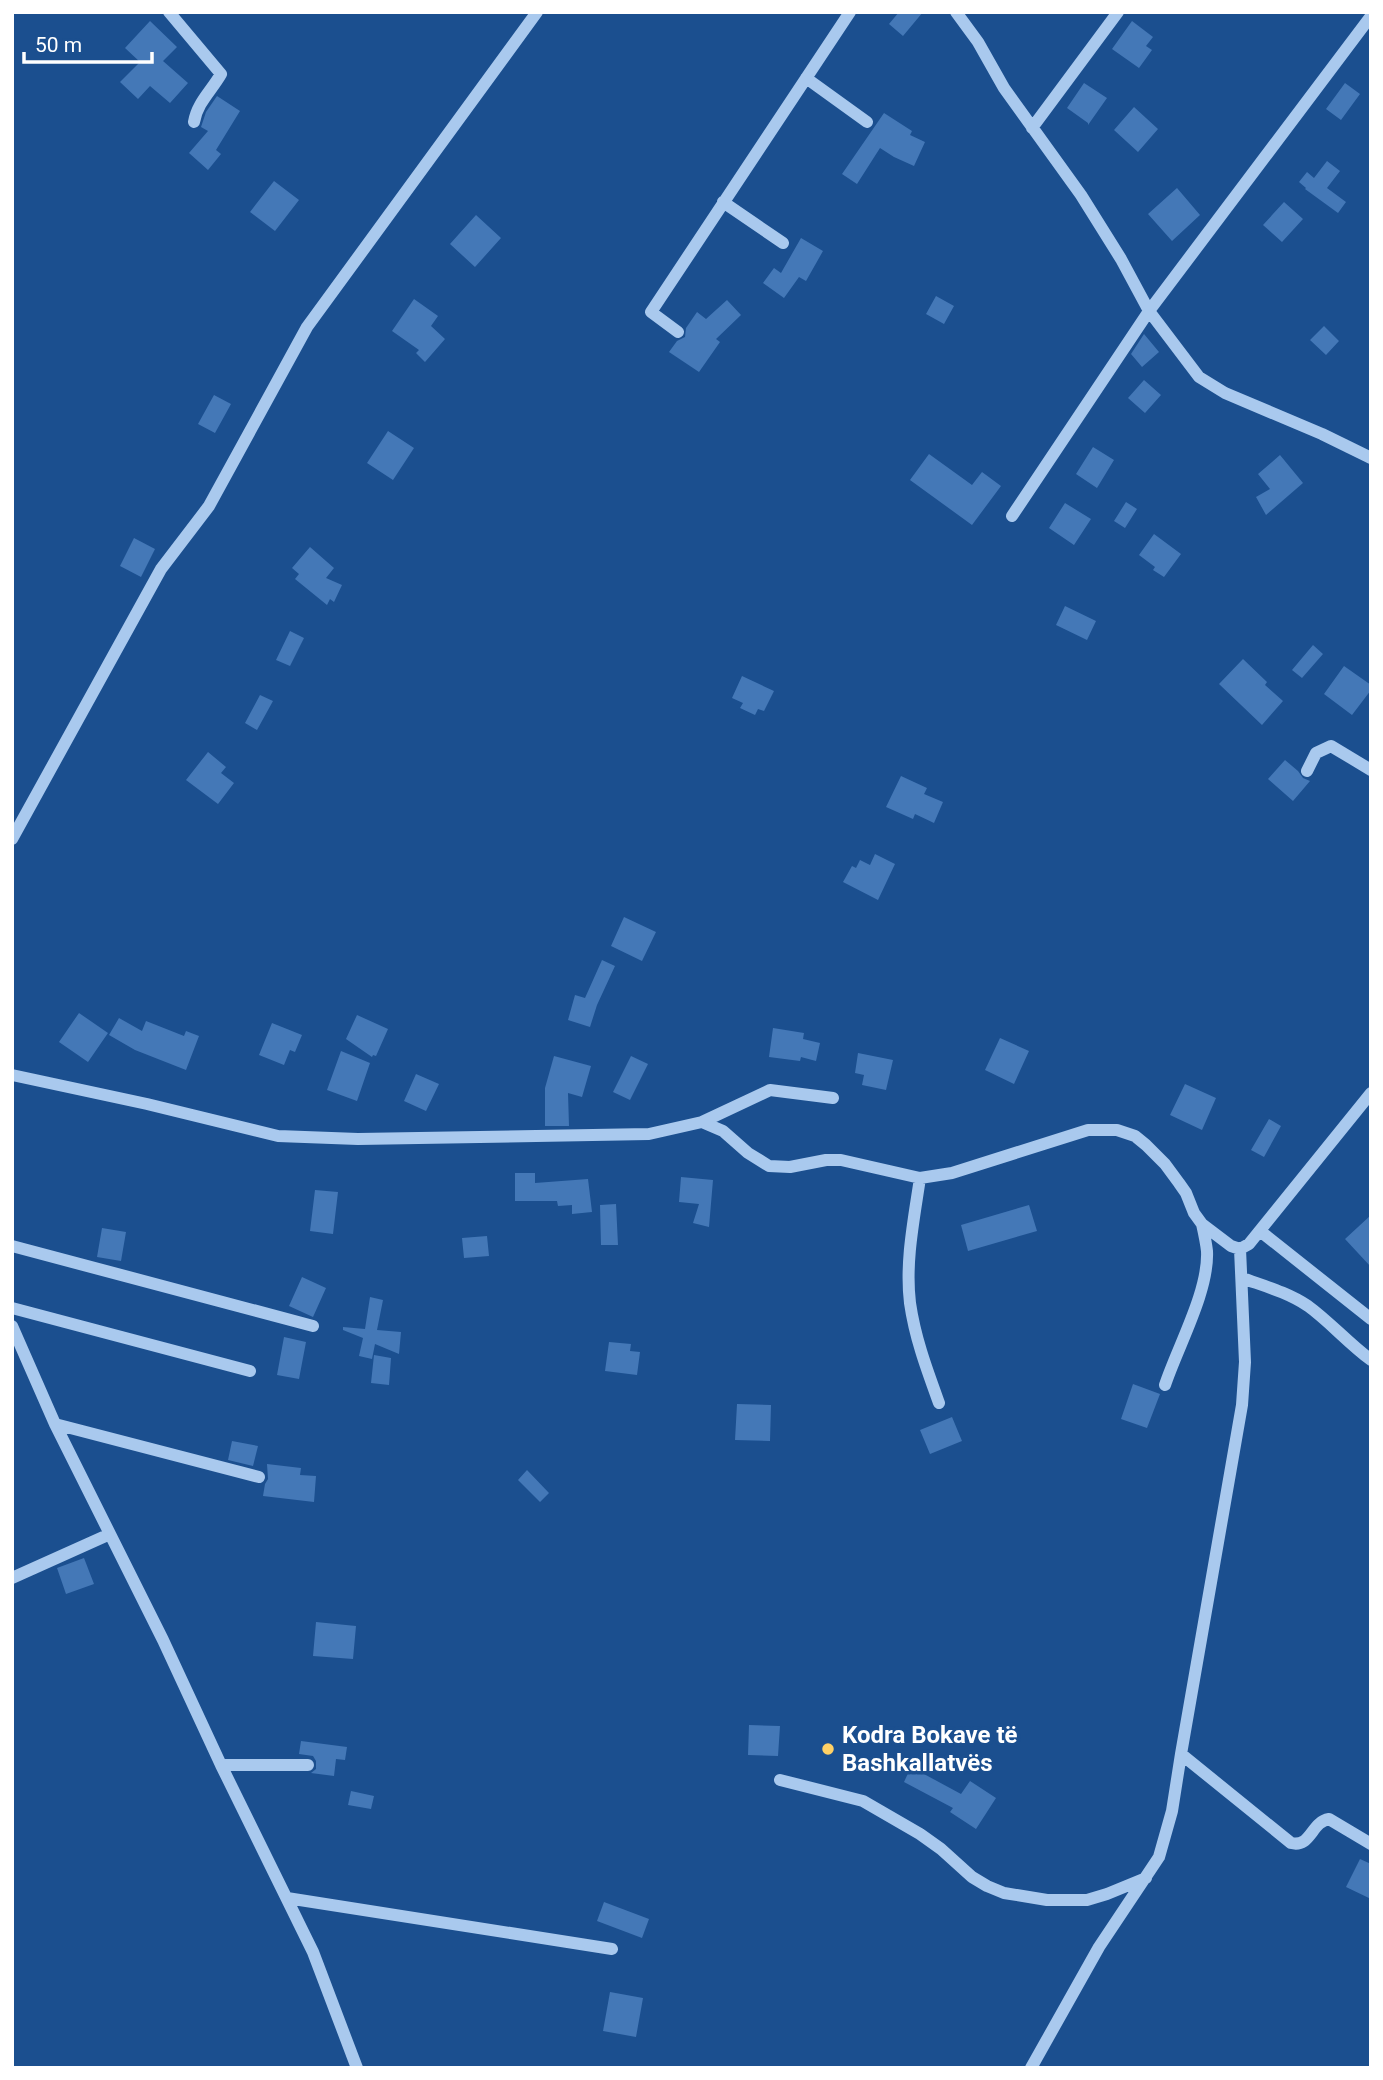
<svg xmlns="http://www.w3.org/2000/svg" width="1383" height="2080" font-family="Roboto,sans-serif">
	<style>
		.building { fill: #4478b7 }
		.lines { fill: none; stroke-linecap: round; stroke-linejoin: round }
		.minor { stroke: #a9c9ee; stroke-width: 12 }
		.poi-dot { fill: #ffd166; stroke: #1b4f8f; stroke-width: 2.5 }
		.labels { text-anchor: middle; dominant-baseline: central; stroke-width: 7; stroke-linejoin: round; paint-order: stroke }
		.poi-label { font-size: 24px; font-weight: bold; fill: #fff; stroke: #1b4f8f; text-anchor: start }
	</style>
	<rect width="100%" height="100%" fill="#1b4f8f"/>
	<path class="building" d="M 899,12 L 923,12 L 903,36 L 889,24 Z
		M 150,21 L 177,47 L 163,61 L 188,83 L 170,103 L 150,86 L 138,99 L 120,82 L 140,62 L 125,48 Z
		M 1132,21 L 1153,37 L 1146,46 L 1152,50 L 1139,68 L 1112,49 Z
		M 1084,83 L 1107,98 L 1088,125 L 1088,123 L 1067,108 Z
		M 1345,83 L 1360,94 L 1341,120 L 1326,109 Z
		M 217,96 L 240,111 L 216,150 L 221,154 L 208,170 L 189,153 L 208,131 L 201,127 L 206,112 Z
		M 1134,107 L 1158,129 L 1138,152 L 1114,130 Z
		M 884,113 L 912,131 L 910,135 L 925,142 L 914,166 L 894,157 L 880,148 L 857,184 L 842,174 Z
		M 1327,161 L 1340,171 L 1327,188 L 1346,202 L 1338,213 L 1305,189 L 1306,188 L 1299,182 L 1307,172 L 1314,178 Z
		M 274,181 L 299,200 L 275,231 L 250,212 Z
		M 1177,188 L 1200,215 L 1172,241 L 1148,214 Z
		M 1284,202 L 1303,219 L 1282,242 L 1263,225 Z
		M 476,215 L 501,238 L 475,267 L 450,244 Z
		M 801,238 L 823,251 L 806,281 L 799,277 L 784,298 L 763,283 L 774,268 L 781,273 Z
		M 936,296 L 954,306 L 944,324 L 926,314 Z
		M 414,299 L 438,316 L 431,326 L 445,339 L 425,362 L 416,353 L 419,350 L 392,331 Z
		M 727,300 L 741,315 L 716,339 L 720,342 L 699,372 L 669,352 L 677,341 L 685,337 L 686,328 L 697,312 L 706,319 Z
		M 1324,326 L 1339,341 L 1326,355 L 1310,340 Z
		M 1144,334 L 1159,352 L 1142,367 L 1131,354 Z
		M 1144,380 L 1161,395 L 1145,413 L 1128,398 Z
		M 214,395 L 231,404 L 215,433 L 198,424 Z
		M 388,431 L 414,448 L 393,480 L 367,463 Z
		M 1093,447 L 1114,460 L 1097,488 L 1076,474 Z
		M 929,454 L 972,485 L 982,472 L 1001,486 L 972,525 L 910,480 Z
		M 1280,455 L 1303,483 L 1266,515 L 1256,497 L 1270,489 L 1258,474 Z
		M 1126,502 L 1137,509 L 1125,528 L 1114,521 Z
		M 1065,503 L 1091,519 L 1074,545 L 1049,528 Z
		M 1154,534 L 1181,554 L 1164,577 L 1153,570 L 1155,567 L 1139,555 Z
		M 134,538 L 155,549 L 141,577 L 120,566 Z
		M 310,547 L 334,568 L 326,578 L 342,585 L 334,602 L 330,599 L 327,605 L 295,579 L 299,574 L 292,568 Z
		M 1065,606 L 1096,621 L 1087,640 L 1056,625 Z
		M 290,631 L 304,638 L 290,666 L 276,660 Z
		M 1313,645 L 1323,654 L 1302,678 L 1292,670 Z
		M 1243,659 L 1267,682 L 1265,685 L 1283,701 L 1262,725 L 1219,684 Z
		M 1344,666 L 1371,685 L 1371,690 L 1352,715 L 1324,694 Z
		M 742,676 L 774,691 L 764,711 L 758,709 L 755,715 L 740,708 L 743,703 L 732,698 Z
		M 260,695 L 273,701 L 257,730 L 245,723 Z
		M 208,752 L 226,767 L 221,773 L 234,783 L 218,804 L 186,780 Z
		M 1285,760 L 1298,771 L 1303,778 L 1310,781 L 1293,801 L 1268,779 Z
		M 901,776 L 927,788 L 924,794 L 943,802 L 934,823 L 915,814 L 913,819 L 886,807 Z
		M 875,854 L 895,864 L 878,900 L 843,882 L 852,866 L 856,868 L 860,860 L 870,865 Z
		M 624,917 L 656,932 L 642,961 L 611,946 Z
		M 602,960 L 615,966 L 597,1005 L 590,1027 L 568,1020 L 575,995 L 585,998 Z
		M 79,1013 L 108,1033 L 88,1062 L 59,1042 Z
		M 357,1015 L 388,1029 L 376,1056 L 373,1055 L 372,1057 L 346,1039 Z
		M 119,1018 L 142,1031 L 146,1021 L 184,1036 L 186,1031 L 199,1036 L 186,1070 L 135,1050 L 109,1035 Z
		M 272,1023 L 302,1035 L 295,1052 L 290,1050 L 284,1065 L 259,1055 Z
		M 773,1028 L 804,1033 L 803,1039 L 820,1043 L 816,1061 L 801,1057 L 800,1061 L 769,1057 Z
		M 1000,1038 L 1029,1051 L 1014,1084 L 985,1070 Z
		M 341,1051 L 370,1063 L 357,1101 L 327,1090 Z
		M 858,1053 L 893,1060 L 886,1090 L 862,1085 L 864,1075 L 855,1073 Z
		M 554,1056 L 591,1066 L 582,1097 L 568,1093 L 569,1126 L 545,1126 L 545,1088 Z
		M 631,1056 L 648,1064 L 630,1100 L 613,1092 Z
		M 416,1074 L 439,1084 L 426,1111 L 404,1101 Z
		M 1185,1084 L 1216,1098 L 1202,1130 L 1170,1115 Z
		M 1269,1119 L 1281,1126 L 1264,1157 L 1251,1150 Z
		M 515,1173 L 535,1173 L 535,1183 L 588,1179 L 592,1212 L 572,1214 L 572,1205 L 558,1206 L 557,1201 L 515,1201 Z
		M 681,1177 L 713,1180 L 709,1227 L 693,1223 L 699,1204 L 679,1202 Z
		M 315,1190 L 338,1192 L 333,1234 L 310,1231 Z
		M 616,1204 L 618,1245 L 601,1245 L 600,1205 Z
		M 1029,1205 L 1037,1231 L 968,1251 L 961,1225 Z
		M 1371,1215 L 1371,1267 L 1345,1239 Z
		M 102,1228 L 126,1232 L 121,1261 L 97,1257 Z
		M 487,1236 L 489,1256 L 464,1258 L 462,1238 Z
		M 302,1277 L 326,1288 L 313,1317 L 289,1306 Z
		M 370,1297 L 383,1300 L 377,1330 L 401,1332 L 399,1354 L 375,1344 L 372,1359 L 359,1356 L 363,1338 L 343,1330 L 343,1327 L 365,1329 Z
		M 284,1337 L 306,1342 L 299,1379 L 277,1375 Z
		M 609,1342 L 631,1344 L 630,1351 L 640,1352 L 637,1375 L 605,1371 Z
		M 374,1355 L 391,1358 L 389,1385 L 371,1383 Z
		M 1133,1384 L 1160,1394 L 1147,1428 L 1121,1419 Z
		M 737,1404 L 771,1405 L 770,1441 L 735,1440 Z
		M 952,1417 L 962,1441 L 930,1454 L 920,1430 Z
		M 232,1441 L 258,1446 L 253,1466 L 228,1460 Z
		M 267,1464 L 301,1468 L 300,1475 L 316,1476 L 314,1502 L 263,1496 L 265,1484 L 268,1479 Z
		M 527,1470 L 549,1493 L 540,1502 L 518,1480 Z
		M 84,1558 L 94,1584 L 66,1594 L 57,1568 Z
		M 316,1622 L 356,1626 L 353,1659 L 313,1656 Z
		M 749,1725 L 780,1726 L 778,1756 L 748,1755 Z
		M 301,1741 L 347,1747 L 345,1760 L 336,1759 L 334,1776 L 311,1773 L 316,1769 L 316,1761 L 313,1756 L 299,1754 Z
		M 911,1767 L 961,1794 L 970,1781 L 996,1798 L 976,1829 L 950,1812 L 953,1808 L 904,1782 Z
		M 351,1791 L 374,1796 L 371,1809 L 348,1805 Z
		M 1360,1859 L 1371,1864 L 1371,1899 L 1346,1887 Z
		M 604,1902 L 649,1919 L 642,1938 L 597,1921 Z
		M 610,1992 L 643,1998 L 636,2037 L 603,2031 Z"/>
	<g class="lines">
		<path class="minor" d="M 169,12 L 221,74 C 212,90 197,103 194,122
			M 956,12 L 978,42 L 1004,88 L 1081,195 L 1121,259 L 1149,311 L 1199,377 L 1225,393 L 1322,434 L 1371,458
			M 806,78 L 867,122
			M 1032,128 L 1118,12
			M 723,202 L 783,243
			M 678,332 L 651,312 L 850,12
			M 1012,516 L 1149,311 L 1371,16
			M 1307,771 L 1316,753 L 1331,746 L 1371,770
			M 12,839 L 161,569 L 209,506 L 307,327 L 537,12
			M 12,1075 L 147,1104 L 278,1136 L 358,1139 L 649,1134 L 702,1122 L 723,1131 L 748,1153 L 769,1166 L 790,1167 L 826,1160 L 841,1160 L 920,1178 L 952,1173 L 1088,1130 L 1117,1130 L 1135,1136 L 1146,1145 L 1165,1164 L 1179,1183 L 1186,1193 L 1194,1213 L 1202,1224 L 1231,1246 L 1240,1249 L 1249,1244 L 1371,1093
			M 702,1122 L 770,1090 L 833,1098
			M 920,1178 C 914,1219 905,1262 910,1303 C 915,1338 927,1370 939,1403
			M 1260,1231 L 1371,1319
			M 12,1246 L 313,1326
			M 1242,1278 C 1264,1286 1287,1292 1308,1306 C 1330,1322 1348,1343 1371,1360
			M 12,1308 L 250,1371
			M 12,1326 L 55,1424 L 163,1640 L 221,1765 L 313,1952 L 357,2068
			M 1165,1385 C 1178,1346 1209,1291 1207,1251 C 1206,1242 1204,1233 1202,1224
			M 55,1424 L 259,1477
			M 12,1578 L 110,1534
			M 1181,1754 L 1291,1843 C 1311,1848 1311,1822 1329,1819 L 1371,1844
			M 221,1765 L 308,1765
			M 780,1780 L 863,1801 L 920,1834 L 941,1849 L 972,1877 L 987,1886 L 1004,1893 L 1047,1900 L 1087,1900 L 1107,1894 L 1146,1878
			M 287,1898 L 612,1949
			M 1031,2068 L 1099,1947 L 1159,1857 L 1172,1811 L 1181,1754 L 1242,1405 L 1245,1362 L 1240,1249"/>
	</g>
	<circle class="poi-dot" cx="828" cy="1749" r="7"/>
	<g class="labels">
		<g class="poi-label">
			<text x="842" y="1735">Kodra Bokave të<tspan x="842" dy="28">Bashkallatvës</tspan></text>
		</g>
	</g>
	<rect width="1383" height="2080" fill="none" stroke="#ffffff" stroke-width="28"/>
	<path d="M24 52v10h128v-10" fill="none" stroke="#ffffff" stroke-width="3.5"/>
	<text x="35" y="52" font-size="21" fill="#ffffff" stroke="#1b4f8f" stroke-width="5" paint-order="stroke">50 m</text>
</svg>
